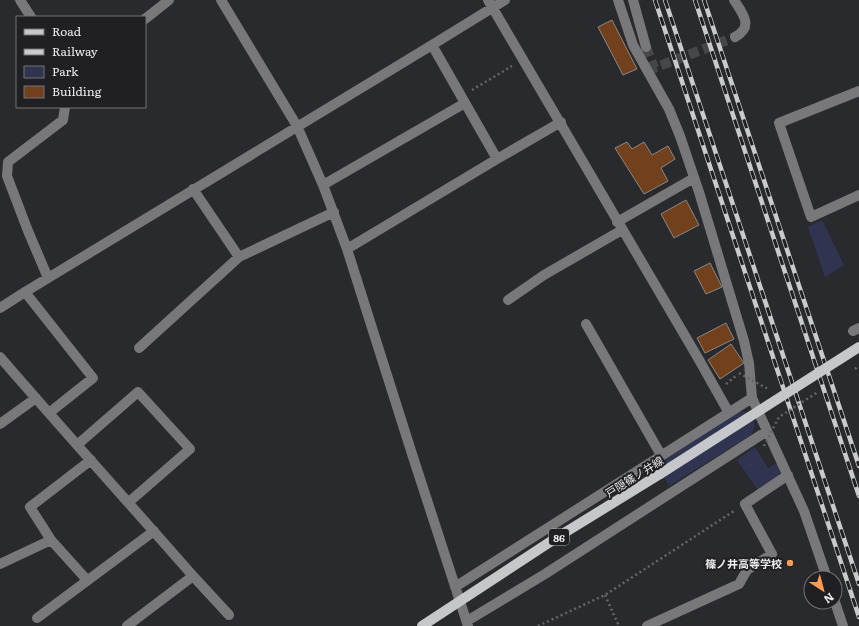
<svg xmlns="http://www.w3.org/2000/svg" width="859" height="626" font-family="Literata,'Noto Sans JP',serif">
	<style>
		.green { fill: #303451 }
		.building { fill: #70411c; stroke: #8c8785 }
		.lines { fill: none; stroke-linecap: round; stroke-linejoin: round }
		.minor-tunnel { stroke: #46474a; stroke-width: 10; stroke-dasharray: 10 5; stroke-linecap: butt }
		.path { stroke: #656669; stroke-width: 2.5; stroke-dasharray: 2 3; stroke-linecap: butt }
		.minor { stroke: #78787a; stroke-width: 10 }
		.major { stroke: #c6c7cb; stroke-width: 10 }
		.rail-casing { stroke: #c9cacc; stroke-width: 4.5 }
		.rail { stroke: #202024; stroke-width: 3; stroke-dasharray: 9; stroke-linecap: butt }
		.path-bridge { stroke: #656669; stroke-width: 2.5; stroke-dasharray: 2 3; stroke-linecap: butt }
		.major-bridge { stroke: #c6c7cb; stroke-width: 10 }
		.poi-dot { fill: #fd9d54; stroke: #202024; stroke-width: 1.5 }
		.labels { text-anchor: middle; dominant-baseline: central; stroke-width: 4; stroke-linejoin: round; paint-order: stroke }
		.shield { fill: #202024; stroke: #aeafb1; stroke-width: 1 }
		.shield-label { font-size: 10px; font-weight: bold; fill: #ebecee }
		.street-label { font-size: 11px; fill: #ebecee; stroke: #202024 }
		.poi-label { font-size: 11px; font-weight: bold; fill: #ebecee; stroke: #202024; text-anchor: end }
	</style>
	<rect width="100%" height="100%" fill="#292a2d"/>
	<path class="green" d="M 822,220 L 844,265 L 825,277 L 808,227 Z
		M 740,411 L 749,413 L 755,426 L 751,435 L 669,486 L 657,464 Z
		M 755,447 L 768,468 L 777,463 L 780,468 L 779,476 L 758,490 L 737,460 Z"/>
	<path class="building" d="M 612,20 L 637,69 L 623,75 L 598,27 Z
		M 627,142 L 632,149 L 644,142 L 652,155 L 668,146 L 675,159 L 661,168 L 668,181 L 644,194 L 615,148 Z
		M 686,200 L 699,225 L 674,238 L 661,214 Z
		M 710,263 L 722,287 L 706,294 L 694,271 Z
		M 726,323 L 734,339 L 705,353 L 697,338 Z
		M 731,344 L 744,363 L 720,379 L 708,360 Z"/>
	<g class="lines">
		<path class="minor-tunnel" d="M 646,47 L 654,68 L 735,37"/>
		<path class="path" d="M 472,90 L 512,66
			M 855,369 L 859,366
			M 726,384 L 737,375
			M 605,595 L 619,626
			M 538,626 L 605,595 L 734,511"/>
		<path class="minor" d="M 20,0 L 31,17
			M 221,0 L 297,126 L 323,185 L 347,249 L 413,457 L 468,626
			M 488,0 L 698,358 L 729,413
			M 618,0 L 633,45 L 669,109 L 680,136 L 699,192 L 744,341 L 749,363 L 752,398 L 804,511 L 827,578
			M 633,0 L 646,47
			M 734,0 C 743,14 754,27 735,37
			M 145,19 L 169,0
			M 432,45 L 497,159
			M 859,91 L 779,123 L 811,217 L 859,195
			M 323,185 L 465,103
			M 193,189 L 239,257
			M 617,222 L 694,178
			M 347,249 L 497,159 L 561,122
			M 48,278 L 28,231 L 7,176 L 8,162 L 63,120 L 65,107
			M 25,292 L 93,378 L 49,413
			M 508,300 L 544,275 L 622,230
			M 0,308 L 25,292 L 432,45 L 505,0
			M 586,324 L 661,455
			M 853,331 L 859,328
			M 139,348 L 239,257 L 334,212
			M 0,357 C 64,431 129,503 193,576 L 127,626
			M 0,424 L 36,398
			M 77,445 L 138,392 L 190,449 L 129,502
			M 0,564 L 51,540
			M 193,576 L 229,615
			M 87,580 L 51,540 L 30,507 L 91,460
			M 455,587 L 752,398
			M 835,602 L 843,626
			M 37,618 L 154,531
			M 467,621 L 545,574 L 767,431
			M 647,626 L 739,584 L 747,570 L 772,554 L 745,504 L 788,475"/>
		<path class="major" d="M 422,626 L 556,538 L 660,474"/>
		<defs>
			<path id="rail" d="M 655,0 L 859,617
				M 665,0 L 859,584
				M 695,0 L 859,496
				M 704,0 L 859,466"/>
		</defs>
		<use href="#rail" class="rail-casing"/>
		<use href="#rail" class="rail"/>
		<path class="path-bridge" d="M 739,373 L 768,389
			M 764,446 L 779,417 L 818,392"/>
		<path class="major-bridge" d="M 660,474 L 859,347"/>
	</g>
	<circle class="poi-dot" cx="790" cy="563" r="4"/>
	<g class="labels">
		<rect class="shield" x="549" y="529" width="20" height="16" rx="3"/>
		<g class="shield-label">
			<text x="559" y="537">86</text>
		</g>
		<g class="street-label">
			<text transform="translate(634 476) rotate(-32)">戸隠篠ノ井線</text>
		</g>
		<g class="poi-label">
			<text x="782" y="563">篠ノ井高等学校</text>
		</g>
	</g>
	<rect x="16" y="16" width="130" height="92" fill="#202024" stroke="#717275"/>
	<rect x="24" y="29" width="20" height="6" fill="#c6c7cb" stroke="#717275"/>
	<text x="52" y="36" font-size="12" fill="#ebecee">Road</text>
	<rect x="24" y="49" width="20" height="6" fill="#c9cacc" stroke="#717275"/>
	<text x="52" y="56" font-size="12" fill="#ebecee">Railway</text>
	<rect x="24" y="66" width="20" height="12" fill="#303451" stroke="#717275"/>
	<text x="52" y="76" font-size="12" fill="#ebecee">Park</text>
	<rect x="24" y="86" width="20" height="12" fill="#70411c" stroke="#717275"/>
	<text x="52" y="96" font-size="12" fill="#ebecee">Building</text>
	<g transform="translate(823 590) rotate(144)"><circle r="19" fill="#202024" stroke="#717275"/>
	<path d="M0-3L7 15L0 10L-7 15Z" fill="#fd9d54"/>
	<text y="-6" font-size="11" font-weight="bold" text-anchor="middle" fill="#ebecee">N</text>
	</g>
</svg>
